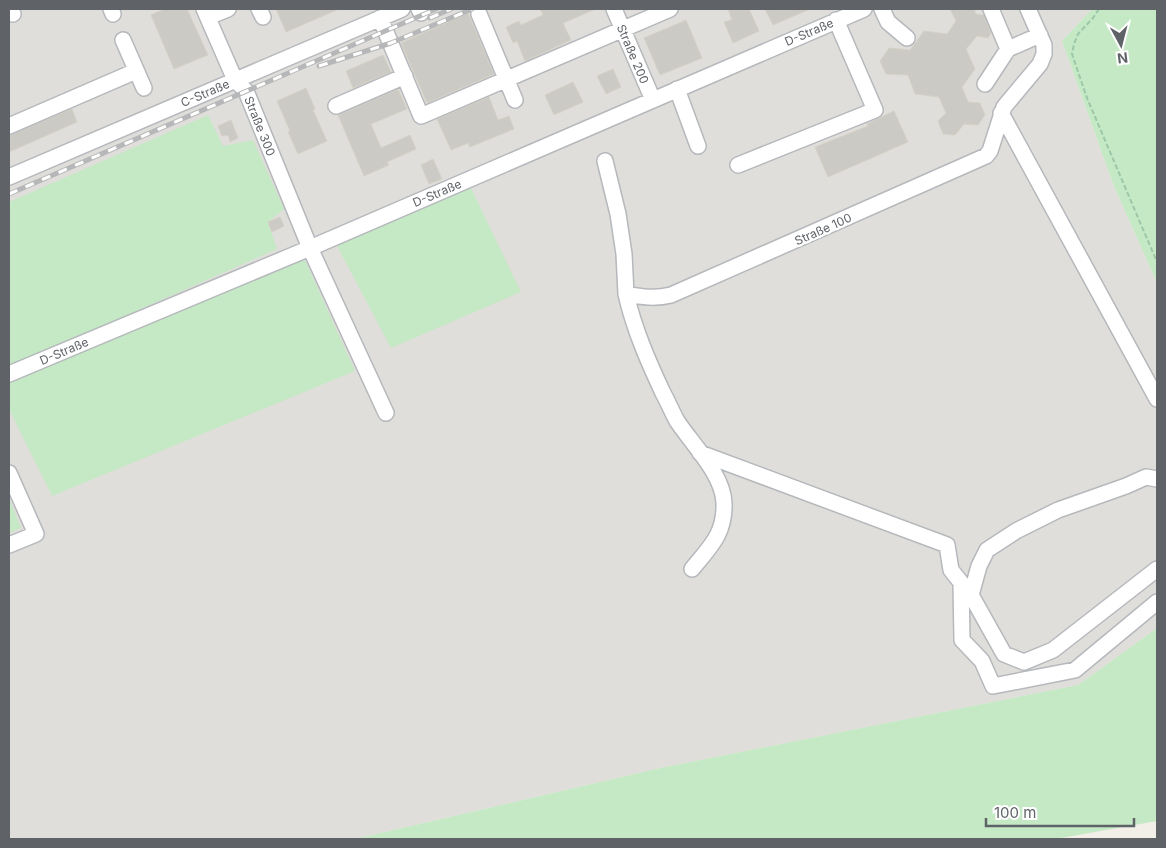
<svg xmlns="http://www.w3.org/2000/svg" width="1166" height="848" font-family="Inter,sans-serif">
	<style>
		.industrial { fill: #e0deda }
		.green { fill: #c5e8c5 }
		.building { fill: #cccac5; stroke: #d6d1c6 }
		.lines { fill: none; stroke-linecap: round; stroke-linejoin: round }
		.minor-casing { stroke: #b5b8bc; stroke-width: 18 }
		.path { stroke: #9cc7a9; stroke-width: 2; stroke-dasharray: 5 2.5; stroke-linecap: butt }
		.minor { stroke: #fff; stroke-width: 15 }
		.rail-casing { stroke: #b6b7b8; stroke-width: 5 }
		.rail { stroke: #fff; stroke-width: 3; stroke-dasharray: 9; stroke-linecap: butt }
		.labels { text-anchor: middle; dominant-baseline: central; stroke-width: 4.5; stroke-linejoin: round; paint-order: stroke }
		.street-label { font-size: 12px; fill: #5f6368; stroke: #fff }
	</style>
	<rect width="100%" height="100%" fill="#f1efe8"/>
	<path class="industrial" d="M 9,9 L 1092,9 L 1062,41 L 1113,184 L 1157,283 L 1157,628 L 1078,685 L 660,768 L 355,839 L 9,839 Z"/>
	<path class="green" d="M 1092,9 L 1157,9 L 1157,283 L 1113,184 L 1062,41 Z
		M 208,115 L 223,146 L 253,140 L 284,209 L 268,222 L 277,249 L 9,367 L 9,202 Z
		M 470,186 L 521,292 L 391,348 L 336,244 Z
		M 304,258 L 355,371 L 52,496 L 9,409 L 9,383 Z
		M 9,498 L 21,528 L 9,533 Z
		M 1157,628 L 1157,821 L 1055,839 L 355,839 L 660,768 L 1078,685 Z"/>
	<path class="building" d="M 165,9 L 187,9 L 208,55 L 174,69 L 151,15 Z
		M 276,9 L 339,9 L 286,32 Z
		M 540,9 L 596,9 L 563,23 L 571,40 L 525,61 L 517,41 L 513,43 L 506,27 L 519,21 L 521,25 L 543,15 Z
		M 728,9 L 749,9 L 759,31 L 733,43 L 724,22 L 732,20 Z
		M 765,9 L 810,9 L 773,25 Z
		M 950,9 L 974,9 L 976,14 L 984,15 L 991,33 L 988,38 L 977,36 L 966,49 L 975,69 L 962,87 L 968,102 L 980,103 L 985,115 L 978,125 L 964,124 L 955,135 L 943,134 L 938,121 L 946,113 L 939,97 L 915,94 L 908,75 L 886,74 L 880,61 L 889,48 L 910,50 L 924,31 L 947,34 L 956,21 Z
		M 468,13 L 494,74 L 427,103 L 401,43 Z
		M 686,20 L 702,58 L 660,75 L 644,38 Z
		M 383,55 L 391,72 L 353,88 L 346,71 Z
		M 613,69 L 621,87 L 606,94 L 597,76 Z
		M 573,82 L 583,102 L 554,115 L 545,95 Z
		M 306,88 L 315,109 L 313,110 L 327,141 L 298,154 L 288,132 L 290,131 L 277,101 Z
		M 398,89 L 407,109 L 371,124 L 381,148 L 410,135 L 416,149 L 387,162 L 389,165 L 364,176 L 338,115 Z
		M 489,97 L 498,120 L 509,116 L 514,129 L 470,147 L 468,143 L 451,150 L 437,119 Z
		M 72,109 L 77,122 L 9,152 L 9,135 Z
		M 894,111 L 908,142 L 828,177 L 815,147 L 868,126 L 867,124 Z
		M 231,120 L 238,138 L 230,142 L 228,135 L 222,136 L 218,126 Z
		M 433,159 L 442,179 L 429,184 L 421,165 Z
		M 280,217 L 284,226 L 272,232 L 268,222 Z"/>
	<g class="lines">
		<defs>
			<path id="minor" d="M 11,9 L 13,14
				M 111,9 L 113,14
				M 204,9 L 235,80 L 246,91 L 310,248 L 386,413
				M 259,9 L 263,17
				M 419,9 L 421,13
				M 614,9 L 653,100
				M 882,9 L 888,22 L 907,38
				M 991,9 L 1008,49
				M 479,14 L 515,100
				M 208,17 L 228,9
				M 380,18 L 421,116 L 670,9
				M 123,40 L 144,88
				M 985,84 L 1008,49 L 1040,35
				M 677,89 L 698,146
				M 336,106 L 405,76
				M 1001,113 L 1157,399
				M 9,126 L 136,71
				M 605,161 L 618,214 L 624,254 L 626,294 C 642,297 655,299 671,295 L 986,156 L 990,151 L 1004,107 L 1040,64 L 1044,54 L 1044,45 L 1028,9
				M 738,165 L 875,110 L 836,20
				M 9,177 L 402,9
				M 626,294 C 634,329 648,361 663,393 C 668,402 672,412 677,421 C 692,444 723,474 724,503 C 725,534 710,547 692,569
				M 9,374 L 310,248 L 864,9
				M 700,453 L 947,545 L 951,570 L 971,595 L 1004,654 L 1024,662 L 1053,650 L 1157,569
				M 9,473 L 36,534 L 9,545
				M 961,583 L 962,640 L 982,661 L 993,686 L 1075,670 L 1157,602
				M 971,595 L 979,566 L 987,550 L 1016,531 L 1058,510 L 1126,486 L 1146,477 L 1157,479"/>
		</defs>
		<use href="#minor" class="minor-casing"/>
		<path class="path" d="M 1099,9 L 1093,18 L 1078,34 L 1074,44 L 1072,54 L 1087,98 L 1157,262"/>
		<use href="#minor" class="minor"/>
		<defs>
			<path id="rail" d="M 430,18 L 451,9
				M 319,66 L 391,43 L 472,9
				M 9,194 L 436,9"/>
		</defs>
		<use href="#rail" class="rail-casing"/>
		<use href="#rail" class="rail"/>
	</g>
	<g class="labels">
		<g class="street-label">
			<text transform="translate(809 32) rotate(-23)">D-Straße</text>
			<text transform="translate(633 54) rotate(67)">Straße 200</text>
			<text transform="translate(205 93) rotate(-23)">C-Straße</text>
			<text transform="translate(260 126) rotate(68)">Straße 300</text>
			<text transform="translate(437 193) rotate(-23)">D-Straße</text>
			<text transform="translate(823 229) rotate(-24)">Straße 100</text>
			<text transform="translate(64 351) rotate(-23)">D-Straße</text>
		</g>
	</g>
	<rect width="1166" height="848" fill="none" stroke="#5f6368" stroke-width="20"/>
	<g transform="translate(1121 45) rotate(173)" stroke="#ffffff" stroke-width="4" paint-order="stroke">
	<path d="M0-4L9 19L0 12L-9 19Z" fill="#5f6368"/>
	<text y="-8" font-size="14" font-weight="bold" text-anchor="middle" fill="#5f6368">N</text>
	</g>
	<path d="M986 818v8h148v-8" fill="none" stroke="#5f6368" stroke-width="2.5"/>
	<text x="994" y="818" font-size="15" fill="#5f6368" stroke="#ffffff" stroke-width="4" paint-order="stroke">100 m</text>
</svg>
